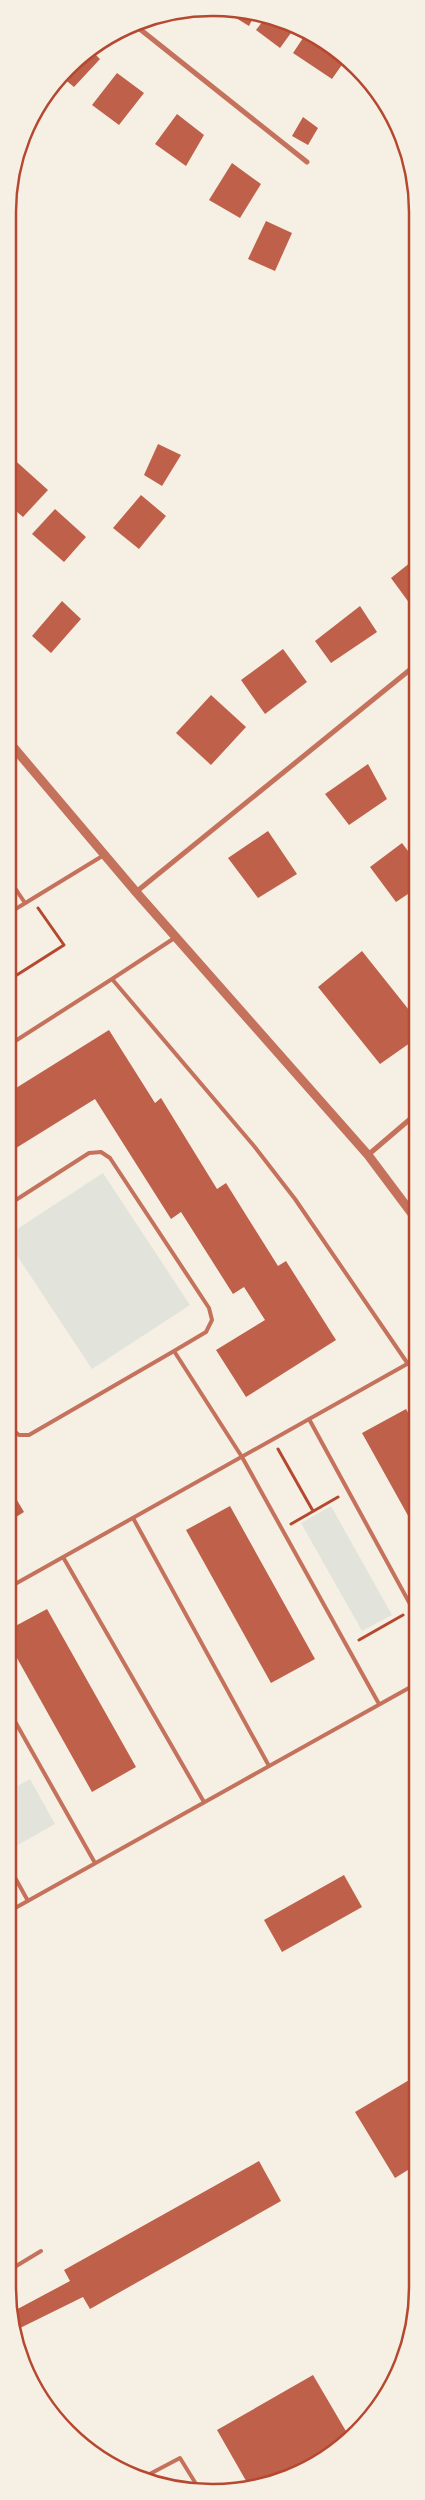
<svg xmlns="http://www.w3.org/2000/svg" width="425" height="2500" font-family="'IBM Plex Sans',sans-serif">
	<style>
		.green { fill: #e2e4dc }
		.building { fill: #bf614a }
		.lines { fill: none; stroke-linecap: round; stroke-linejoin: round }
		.path { stroke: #b5482f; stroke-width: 3 }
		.service { stroke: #c5725c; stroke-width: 4 }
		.minor { stroke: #c5725c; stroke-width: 5 }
		.tertiary { stroke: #c5725c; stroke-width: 9 }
		.rim { fill: none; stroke: #b5482f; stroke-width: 2.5 }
	</style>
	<rect width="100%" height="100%" fill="#f6efe4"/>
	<path class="green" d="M 103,1173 L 190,1305 L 92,1369 L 8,1242 L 8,1235 Z
		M 331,1506 L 392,1615 L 362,1631 L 301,1523 Z
		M 30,1779 L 55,1824 L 16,1846 L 8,1831 L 8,1791 Z"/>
	<path class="building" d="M 239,9 L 255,14 L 249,26 L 223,10 Z
		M 266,17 L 296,26 L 280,48 L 256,30 Z
		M 307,32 L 346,59 L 332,79 L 293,53 Z
		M 90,49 L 100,59 L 74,87 L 63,78 Z
		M 117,73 L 144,93 L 119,125 L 92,105 Z
		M 177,114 L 204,135 L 186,166 L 155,144 Z
		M 303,117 L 318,128 L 308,145 L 292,136 Z
		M 232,163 L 261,184 L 240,218 L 209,200 Z
		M 266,221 L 292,233 L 275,271 L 248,259 Z
		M 158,444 L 181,455 L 162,486 L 144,475 Z
		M 9,455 L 48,490 L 23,517 L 9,505 Z
		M 417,490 L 417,513 L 408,509 Z
		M 141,495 L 166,516 L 139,549 L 113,528 Z
		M 55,509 L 86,537 L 64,562 L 32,534 Z
		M 416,558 L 417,600 L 410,604 L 391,578 Z
		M 62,601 L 81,619 L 51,653 L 32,636 Z
		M 360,606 L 377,632 L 331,663 L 315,641 Z
		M 283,649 L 307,682 L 265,714 L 241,680 Z
		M 211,695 L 246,727 L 211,765 L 176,733 Z
		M 368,764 L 387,799 L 349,825 L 325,794 Z
		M 268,831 L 297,874 L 258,898 L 228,858 Z
		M 402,843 L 417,863 L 417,888 L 396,902 L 370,867 Z
		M 362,951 L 417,1020 L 417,1038 L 380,1064 L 318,987 Z
		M 109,1030 L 155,1103 L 161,1098 L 217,1189 L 226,1183 L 278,1266 L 286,1261 L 336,1340 L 246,1397 L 216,1350 L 265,1320 L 244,1287 L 233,1294 L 181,1212 L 171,1219 L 95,1099 L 8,1153 L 8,1093 Z
		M 406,1409 L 416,1427 L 416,1530 L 362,1433 Z
		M 8,1485 L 24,1512 L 8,1522 Z
		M 230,1506 L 315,1659 L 271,1683 L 186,1530 Z
		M 47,1609 L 136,1767 L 92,1792 L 8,1642 L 8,1630 Z
		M 344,1875 L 362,1907 L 282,1952 L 264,1920 Z
		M 416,2076 L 416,2165 L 395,2178 L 355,2112 Z
		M 259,2161 L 281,2201 L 90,2309 L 83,2297 L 16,2330 L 12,2312 L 70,2281 L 64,2270 Z
		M 313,2375 L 350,2438 L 278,2482 L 249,2486 L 217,2430 Z"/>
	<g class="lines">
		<path class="path" d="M 9,980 L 64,945 L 38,908
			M 278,1449 L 313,1511
			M 291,1524 L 338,1497
			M 359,1640 L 403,1615"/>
		<path class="service" d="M 9,879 L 25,903
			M 9,913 L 104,855
			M 176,937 L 112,979 L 254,1146 L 295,1199 L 408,1364
			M 9,1045 L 112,979
			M 8,1205 L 89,1153 L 101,1152 L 110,1158 L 209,1308 L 212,1320 L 206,1332 L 174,1351
			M 309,1419 L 416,1615
			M 8,1426 L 19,1435 L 29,1435 L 174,1351 L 242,1457 L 379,1704
			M 133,1518 L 269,1766
			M 63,1557 L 204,1802
			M 8,1588 L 416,1359
			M 8,1709 L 95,1863
			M 8,1865 L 28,1901
			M 8,1912 L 416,1684
			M 8,2271 L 41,2251
			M 144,2477 L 180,2458 L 201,2492"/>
		<path class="minor" d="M 136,26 L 307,162
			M 136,892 L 417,664
			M 368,1155 L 416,1114"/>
		<path class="tertiary" d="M 9,742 L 136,892 L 368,1155 L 416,1219"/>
	</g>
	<path d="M0 0H425V2500H0ZM212 16H213A196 196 0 0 1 409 212V2288A196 196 0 0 1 213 2484H212A196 196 0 0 1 16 2288V212A196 196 0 0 1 212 16Z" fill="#f6efe4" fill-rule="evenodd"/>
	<path class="rim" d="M212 16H213A196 196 0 0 1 409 212V2288A196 196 0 0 1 213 2484H212A196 196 0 0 1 16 2288V212A196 196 0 0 1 212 16Z"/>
</svg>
